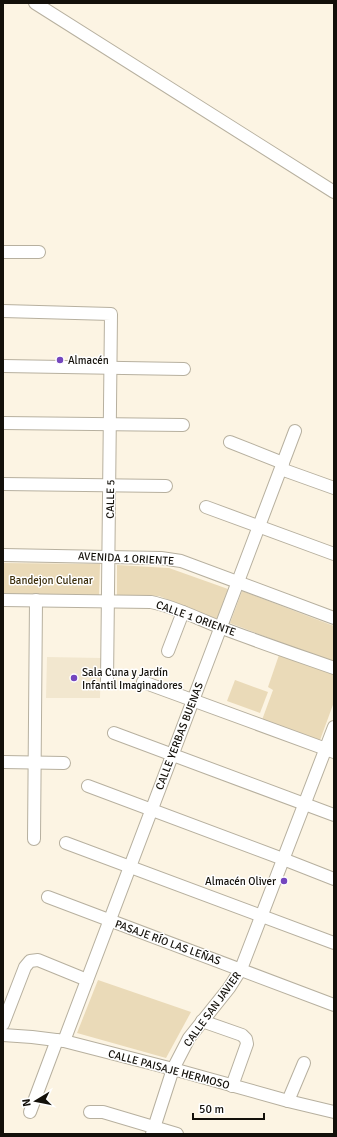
<svg xmlns="http://www.w3.org/2000/svg" width="337" height="1137" viewBox="0 0 337 1137" font-family="Signika,sans-serif">
<style>
.built{fill:#f2e7cf}
.green{fill:#eadab8}
.lines{fill:none;stroke-linecap:round;stroke-linejoin:round}
.minor-casing{stroke:#b7b09f;stroke-width:14}
.minor{stroke:#fff;stroke-width:12}
.poi-dot{fill:#7446be;stroke:#fff;stroke-width:1.5}
.labels{text-anchor:middle;stroke-width:3;stroke-linejoin:round;paint-order:stroke}
.poi-label{font-size:11px;fill:#13100a;stroke:#fff;text-anchor:start}
.street-label{font-size:11px;fill:#13100a;stroke:#fff}
.park-label{font-size:11px;fill:#3b2e0b;stroke:#fff}
</style>
<rect width="100%" height="100%" fill="#fcf4e3"/>
<path class="built" d="M47,657L101,658L100,698H46Z"/>
<g class="green">
<path d="M3,563L100,564L99,596L3,595Z"/>
<path d="M117,565L169,568L228,589L217,619L159,596L117,595Z"/>
<path d="M242,591L334,626V663L230,623Z"/>
<path d="M279,655L334,674V702L320,740L262,720L273,690L268,687Z"/>
<path d="M235,680L268,692L260,713L227,701Z"/>
<path d="M98,980L191,1012L166,1058L77,1033Z"/>
</g>
<g class="lines">
<g class="minor-casing">
<g id="minor">
<path d="M35,3L334,192"/>
<path d="M3,252H39"/>
<path d="M3,311L111,314L107,683"/>
<path d="M3,366L184,369"/>
<path d="M3,423L183,425"/>
<path d="M230,442L283,463"/>
<path d="M281,469L334,488"/>
<path d="M3,484L166,486"/>
<path d="M206,507L334,554"/>
<path d="M3,555L161,558L181,561L334,618"/>
<path d="M3,600L151,602C176,607 198,619 222,628C259,642 297,655 334,668"/>
<path d="M168,651L183,612"/>
<path d="M143,682L334,752"/>
<path d="M114,733L334,815"/>
<path d="M3,762L64,763"/>
<path d="M88,786L283,859L334,879"/>
<path d="M34,839L36,600"/>
<path d="M66,843L334,943"/>
<path d="M48,897L334,1005"/>
<path d="M202,1021L242,1035L246,1039L247,1044L232,1086"/>
<path d="M3,1024L25,967L30,961L38,960L87,980"/>
<path d="M3,1035L32,1037L64,1041L173,1069L288,1101L334,1112"/>
<path d="M64,1041L295,431"/>
<path d="M288,1101L304,1063"/>
<path d="M30,1112L57,1040"/>
<path d="M90,1112H103L177,1134"/>
<path d="M152,1134L173,1069L189,1038L229,988L241,969L334,727"/>
</g>
</g>
<use href="#minor" class="minor"/>
</g>
<g class="poi-dot">
<circle cx="60" cy="360" r="4"/>
<circle cx="74" cy="678" r="4"/>
<circle cx="284" cy="881" r="4"/>
</g>
<g class="labels">
<g class="poi-label">
<text x="68" y="364">Almacén</text>
<text x="82" y="676">Sala Cuna y Jardín<tspan x="82" dy="13">Infantil Imaginadores</tspan></text>
<text x="276" y="885" text-anchor="end">Almacén Oliver</text>
</g>
<g class="street-label">
<text transform="translate(110 499) rotate(-89)" y="4">CALLE 5</text>
<text transform="translate(126 558) rotate(3)" y="4">AVENIDA 1 ORIENTE</text>
<text transform="translate(196 618) rotate(20)" y="4">CALLE 1 ORIENTE</text>
<text transform="translate(179 736) rotate(-69)" y="4">CALLE YERBAS BUENAS</text>
<text transform="translate(168 942) rotate(20)" y="4">PASAJE RÍO LAS LEÑAS</text>
<text transform="translate(212 1009) rotate(-54)" y="4">CALLE SAN JAVIER</text>
<text transform="translate(169 1069) rotate(15)" y="4">CALLE PAISAJE HERMOSO</text>
</g>
<g class="park-label">
<text x="51" y="584">Bandejon Culenar</text>
</g>
</g>
<rect width="337" height="1137" fill="none" stroke="#13100a" stroke-width="8"/>
<g transform="translate(36 1101) rotate(260)" stroke="#ffffff" stroke-width="3" paint-order="stroke">
<path d="M0-3L7 15L0 10L-7 15Z" fill="#13100a"/>
<text y="-6" font-size="11" font-weight="bold" text-anchor="middle" fill="#13100a">N</text>
</g>
<path d="M193 1113v6h71v-6" fill="none" stroke="#13100a" stroke-width="2"/>
<text x="199" y="1113" font-size="12" fill="#13100a" stroke="#ffffff" stroke-width="3" paint-order="stroke">50 m</text>
</svg>
